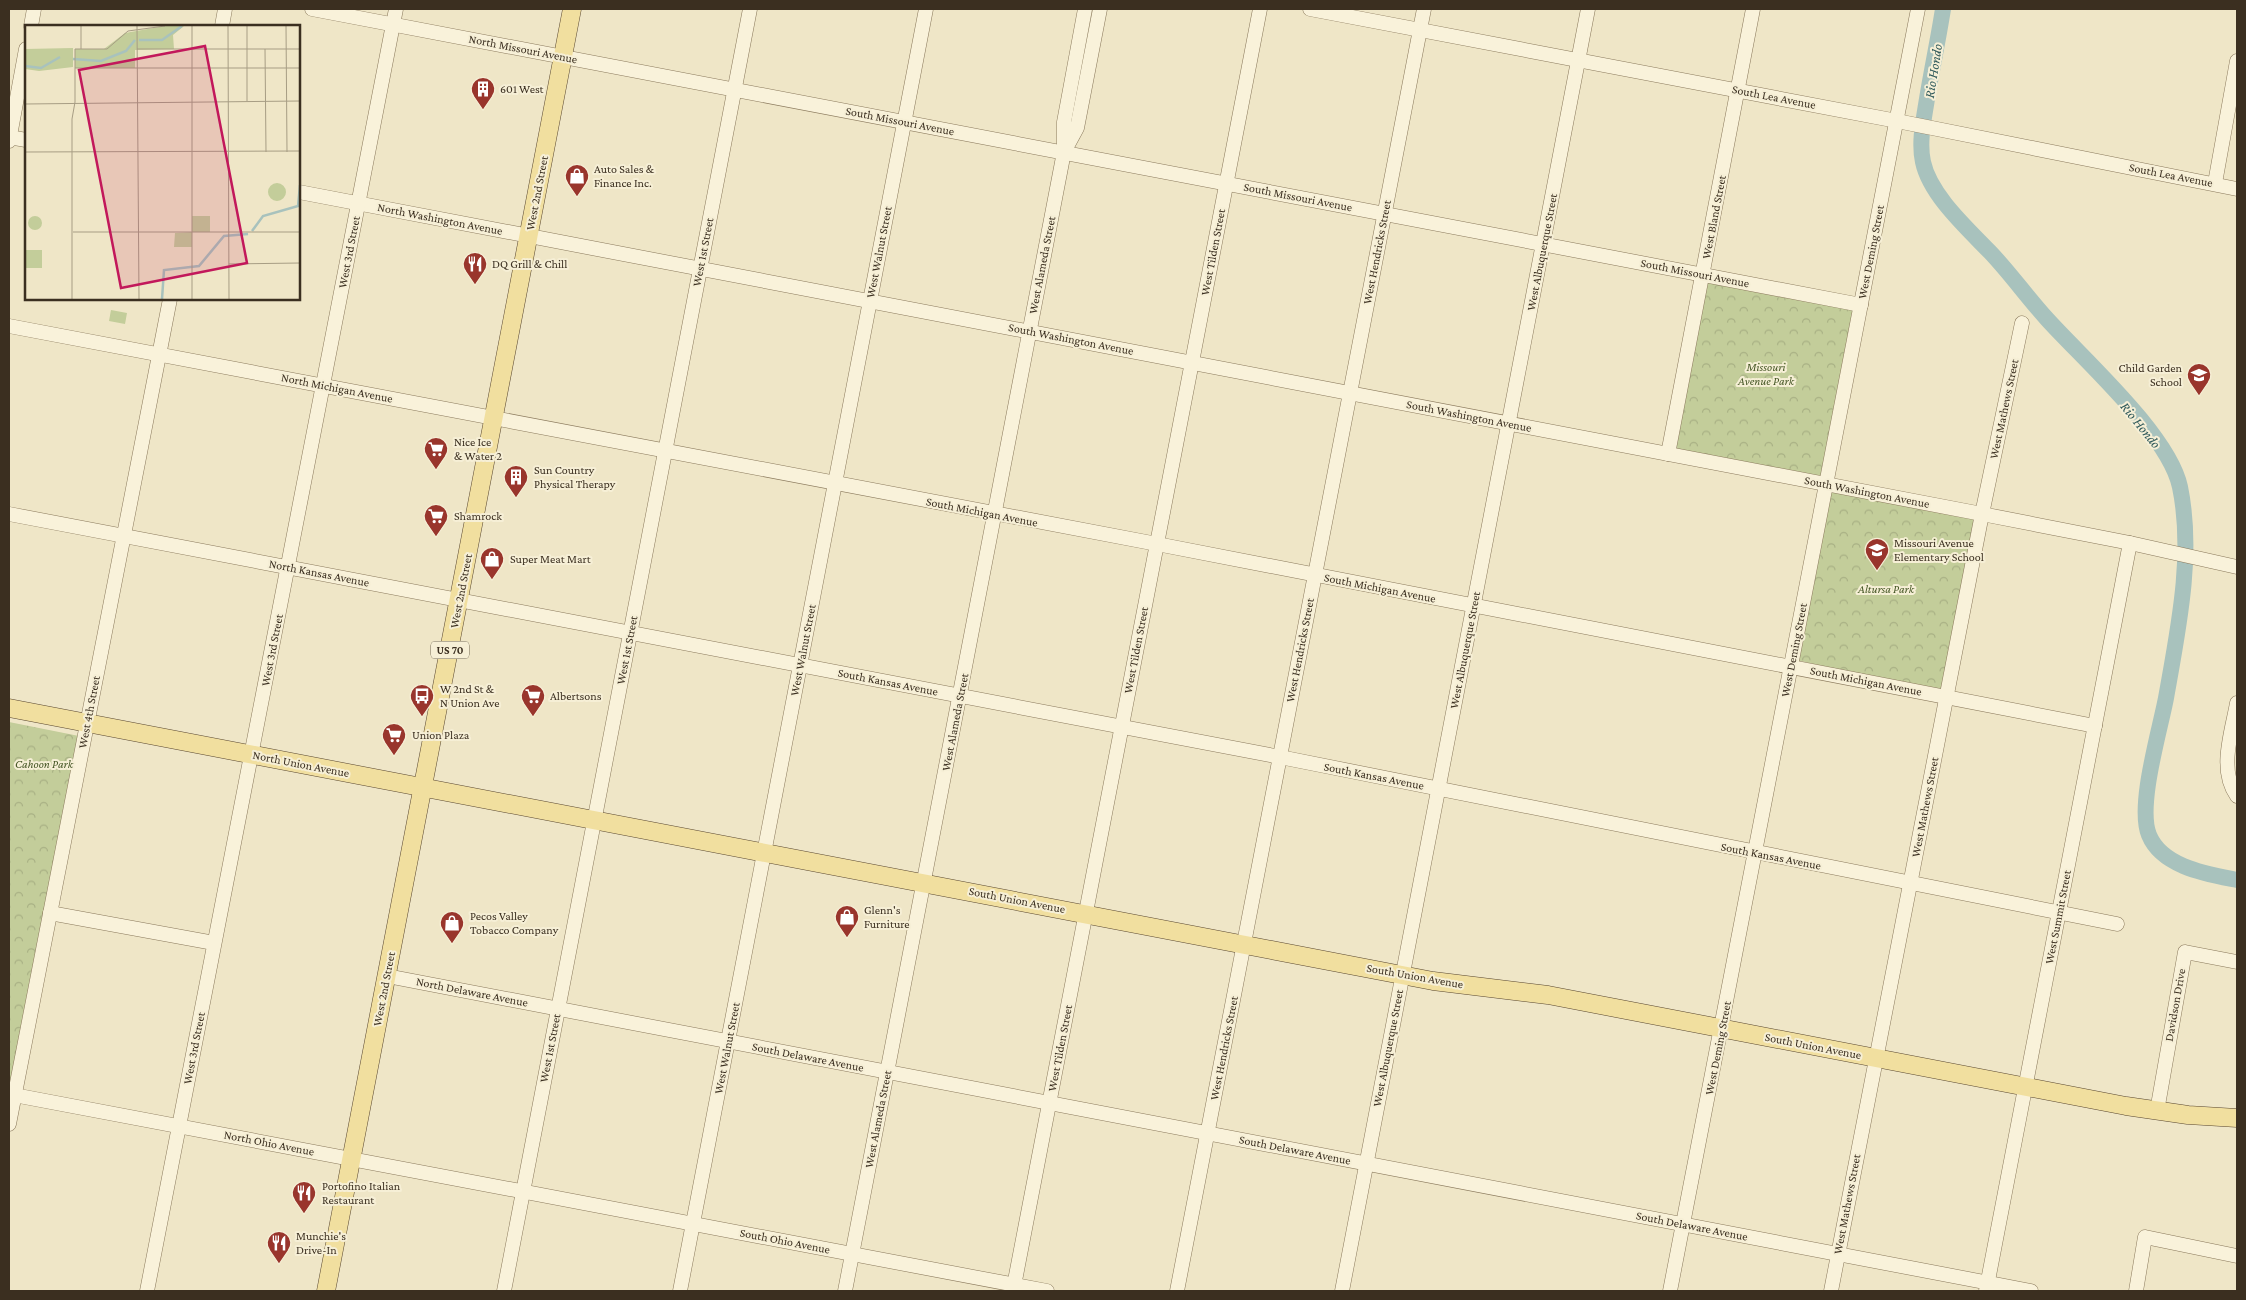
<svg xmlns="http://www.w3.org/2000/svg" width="2246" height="1300" viewBox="0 0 2246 1300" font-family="'Crimson Pro',serif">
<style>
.grass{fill:#c3cd9a}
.park{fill:url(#park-crowns)}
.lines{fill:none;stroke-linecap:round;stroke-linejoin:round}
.river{stroke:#a8c2bd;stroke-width:16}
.minor-casing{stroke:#8a795c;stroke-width:15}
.major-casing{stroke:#584630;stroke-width:19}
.minor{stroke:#f9f2da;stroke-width:14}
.major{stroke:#f1df9f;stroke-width:18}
.labels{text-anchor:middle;stroke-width:4;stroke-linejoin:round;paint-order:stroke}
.shield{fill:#f6efd6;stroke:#736957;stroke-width:1}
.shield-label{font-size:11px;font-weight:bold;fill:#3b2f20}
.street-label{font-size:12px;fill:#3b2f20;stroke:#f6efd6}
.poi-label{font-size:12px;fill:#3b2f20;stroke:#f6efd6;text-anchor:start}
.park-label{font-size:12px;font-style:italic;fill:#465726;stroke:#f6efd6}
.water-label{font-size:14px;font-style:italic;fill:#2f595a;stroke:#f6efd6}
.inset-river{fill:none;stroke:#a8c2bd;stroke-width:2.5}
.inset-road{fill:none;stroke:#a79d84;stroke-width:1}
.view{fill:#c2185b;fill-opacity:0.15;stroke:#c2185b;stroke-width:2.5}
.inset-edge{fill:none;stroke:#3b2f20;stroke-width:2.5}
</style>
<defs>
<pattern id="park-crowns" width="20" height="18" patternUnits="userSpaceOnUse" patternTransform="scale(1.25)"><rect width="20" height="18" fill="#c3cd9a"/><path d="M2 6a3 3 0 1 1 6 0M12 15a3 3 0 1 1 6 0" fill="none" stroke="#a8b084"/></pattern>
</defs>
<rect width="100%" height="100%" fill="#efe6c7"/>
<path class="grass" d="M111,310L127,313L125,324L109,321Z"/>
<g class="park">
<path d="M1703,274L1861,305L1826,484L1668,454Z"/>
<path d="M1829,489L1976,517L1942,695L1801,661L1795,667Z"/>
<path d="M9,722L84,737L9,1124Z"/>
</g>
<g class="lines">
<path class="river" d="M1943,9C1938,41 1931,73 1926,105C1923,123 1919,144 1923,162C1930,195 1967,228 1990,252C2010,273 2027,297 2047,319C2084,360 2169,435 2180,487C2194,555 2178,630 2166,698C2160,730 2137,806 2149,835C2162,867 2207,874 2237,880"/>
<g class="minor-casing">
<g id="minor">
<path d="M312,9L1861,305"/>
<path d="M1310,9L1897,121L2237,189"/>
<path d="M31,26L34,9"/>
<path d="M222,26L225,9"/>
<path d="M9,137L26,140"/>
<path d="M9,141L26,49"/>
<path d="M1064,152L1077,128L1100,9"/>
<path d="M2215,183L2237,61"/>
<path d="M299,192L1982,514L2130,543L2237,567"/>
<path d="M9,326L1157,544L2095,726"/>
<path d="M1668,454L1753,9"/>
<path d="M9,514L1280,757L2117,924"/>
<path d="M2237,703C2232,732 2218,770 2237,796"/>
<path d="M50,913L214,943"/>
<path d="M387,976L2031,1291"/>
<path d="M14,1095L1047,1291"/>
<path d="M2157,1111L2185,952L2237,962"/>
<path d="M9,1124L170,299"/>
<path d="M147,1291L396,9"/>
<path d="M504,1291L750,9"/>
<path d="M680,1291L926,9"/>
<path d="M845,1291L1064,152V122L1085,9"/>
<path d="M1013,1291L1260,9"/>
<path d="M1177,1291L1424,9"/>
<path d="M1342,1291L1588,9"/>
<path d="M1670,1291L1918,9"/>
<path d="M1831,1291L1982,514L2022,323"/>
<path d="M1986,1291L2130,543"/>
<path d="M2136,1291L2145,1237L2237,1256"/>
</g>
</g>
<g class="major-casing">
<g id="major">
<path d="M9,708L1433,981L1548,995L2126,1106L2188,1115L2237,1118"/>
<path d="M326,1291L572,9"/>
</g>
</g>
<use href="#minor" class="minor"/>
<use href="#major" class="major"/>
</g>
<defs>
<g id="building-pin" transform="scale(1.25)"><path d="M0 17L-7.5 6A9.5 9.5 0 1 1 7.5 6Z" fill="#99352c" stroke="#f6efd6"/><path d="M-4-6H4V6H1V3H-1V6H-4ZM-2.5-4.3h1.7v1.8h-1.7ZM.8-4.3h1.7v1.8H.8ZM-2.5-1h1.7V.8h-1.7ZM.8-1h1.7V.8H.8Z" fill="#fff"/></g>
<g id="shop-pin" transform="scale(1.25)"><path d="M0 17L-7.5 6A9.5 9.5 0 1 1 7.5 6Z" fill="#99352c" stroke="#f6efd6"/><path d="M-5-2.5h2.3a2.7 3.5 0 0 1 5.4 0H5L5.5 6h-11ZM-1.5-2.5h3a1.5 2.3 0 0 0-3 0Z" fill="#fff"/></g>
<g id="restaurant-pin" transform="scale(1.25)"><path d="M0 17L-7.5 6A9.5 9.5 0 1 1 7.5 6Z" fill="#99352c" stroke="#f6efd6"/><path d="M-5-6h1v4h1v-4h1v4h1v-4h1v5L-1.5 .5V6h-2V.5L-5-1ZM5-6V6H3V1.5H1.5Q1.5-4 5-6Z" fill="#fff"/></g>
<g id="school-pin" transform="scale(1.25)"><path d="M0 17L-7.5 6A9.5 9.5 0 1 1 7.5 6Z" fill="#99352c" stroke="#f6efd6"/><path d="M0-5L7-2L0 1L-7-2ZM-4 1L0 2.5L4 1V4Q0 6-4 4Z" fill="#fff"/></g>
<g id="supermarket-pin" transform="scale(1.25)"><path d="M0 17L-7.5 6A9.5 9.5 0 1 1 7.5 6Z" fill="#99352c" stroke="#f6efd6"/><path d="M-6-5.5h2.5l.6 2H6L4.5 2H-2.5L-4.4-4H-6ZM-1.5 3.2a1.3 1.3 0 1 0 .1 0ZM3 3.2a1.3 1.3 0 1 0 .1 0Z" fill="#fff"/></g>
<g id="bus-pin" transform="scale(1.25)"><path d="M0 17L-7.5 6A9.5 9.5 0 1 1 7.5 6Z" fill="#99352c" stroke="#f6efd6"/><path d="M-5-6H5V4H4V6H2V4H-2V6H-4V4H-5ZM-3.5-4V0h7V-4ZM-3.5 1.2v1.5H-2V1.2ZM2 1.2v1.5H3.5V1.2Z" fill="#fff"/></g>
</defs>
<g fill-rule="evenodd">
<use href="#building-pin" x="483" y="89"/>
<use href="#shop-pin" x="577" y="176"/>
<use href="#restaurant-pin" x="475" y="264"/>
<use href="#school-pin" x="2199" y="375"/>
<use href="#supermarket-pin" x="436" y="449"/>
<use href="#building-pin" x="516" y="477"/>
<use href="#supermarket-pin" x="436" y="516"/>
<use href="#school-pin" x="1877" y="550"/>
<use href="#shop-pin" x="492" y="559"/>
<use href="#bus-pin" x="422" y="696"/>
<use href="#supermarket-pin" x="533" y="696"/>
<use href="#supermarket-pin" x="394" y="735"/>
<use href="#shop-pin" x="847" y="917"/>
<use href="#shop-pin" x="452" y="923"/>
<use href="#restaurant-pin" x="304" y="1193"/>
<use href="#restaurant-pin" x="279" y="1243"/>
</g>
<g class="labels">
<rect class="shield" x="431" y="641.5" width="38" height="17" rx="4"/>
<g class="shield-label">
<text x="450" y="654">US 70</text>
</g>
<g class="street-label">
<text transform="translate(523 49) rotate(11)" y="4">North Missouri Avenue</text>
<text transform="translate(1774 97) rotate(11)" y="4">South Lea Avenue</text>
<text transform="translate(900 121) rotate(11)" y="4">South Missouri Avenue</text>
<text transform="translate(2171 175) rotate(11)" y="4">South Lea Avenue</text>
<text transform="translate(537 193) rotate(-79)" y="4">West 2nd Street</text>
<text transform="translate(1298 197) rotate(11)" y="4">South Missouri Avenue</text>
<text transform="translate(1714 217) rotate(-79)" y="4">West Bland Street</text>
<text transform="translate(440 219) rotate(11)" y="4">North Washington Avenue</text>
<text transform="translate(349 252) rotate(-79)" y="4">West 3rd Street</text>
<text transform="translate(703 252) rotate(-79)" y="4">West 1st Street</text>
<text transform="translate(879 252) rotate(-79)" y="4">West Walnut Street</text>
<text transform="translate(1213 252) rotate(-79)" y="4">West Tilden Street</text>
<text transform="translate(1377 252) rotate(-79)" y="4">West Hendricks Street</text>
<text transform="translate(1542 252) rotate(-79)" y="4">West Albuquerque Street</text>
<text transform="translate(1871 252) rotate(-79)" y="4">West Deming Street</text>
<text transform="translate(1042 265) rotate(-79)" y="4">West Alameda Street</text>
<text transform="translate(1695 273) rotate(11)" y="4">South Missouri Avenue</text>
<text transform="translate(1071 339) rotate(11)" y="4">South Washington Avenue</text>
<text transform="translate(337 388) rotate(11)" y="4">North Michigan Avenue</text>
<text transform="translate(2004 409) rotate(-78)" y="4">West Mathews Street</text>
<text transform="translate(1469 416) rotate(11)" y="4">South Washington Avenue</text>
<text transform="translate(1867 492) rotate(11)" y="4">South Washington Avenue</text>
<text transform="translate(982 512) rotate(11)" y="4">South Michigan Avenue</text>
<text transform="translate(319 573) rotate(11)" y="4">North Kansas Avenue</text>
<text transform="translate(1380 588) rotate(11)" y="4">South Michigan Avenue</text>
<text transform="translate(461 591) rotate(-79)" y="4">West 2nd Street</text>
<text transform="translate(272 650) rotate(-79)" y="4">West 3rd Street</text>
<text transform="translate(627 650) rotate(-79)" y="4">West 1st Street</text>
<text transform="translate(803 650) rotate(-79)" y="4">West Walnut Street</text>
<text transform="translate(1136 650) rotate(-79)" y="4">West Tilden Street</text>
<text transform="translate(1300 650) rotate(-79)" y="4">West Hendricks Street</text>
<text transform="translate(1465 650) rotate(-79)" y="4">West Albuquerque Street</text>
<text transform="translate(1794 650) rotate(-79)" y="4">West Deming Street</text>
<text transform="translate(1866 681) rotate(11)" y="4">South Michigan Avenue</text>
<text transform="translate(888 682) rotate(11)" y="4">South Kansas Avenue</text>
<text transform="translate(89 712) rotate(-79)" y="4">West 4th Street</text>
<text transform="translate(955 722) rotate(-79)" y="4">West Alameda Street</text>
<text transform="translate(301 764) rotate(11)" y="4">North Union Avenue</text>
<text transform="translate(1374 776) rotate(11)" y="4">South Kansas Avenue</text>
<text transform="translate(1925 807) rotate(-79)" y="4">West Mathews Street</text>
<text transform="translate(1771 856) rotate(11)" y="4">South Kansas Avenue</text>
<text transform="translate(1017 900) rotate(11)" y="4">South Union Avenue</text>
<text transform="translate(2058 917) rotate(-79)" y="4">West Summit Street</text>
<text transform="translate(1415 976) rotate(10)" y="4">South Union Avenue</text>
<text transform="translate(384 989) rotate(-79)" y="4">West 2nd Street</text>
<text transform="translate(472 992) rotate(11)" y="4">North Delaware Avenue</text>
<text transform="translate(2175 1005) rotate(-80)" y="4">Davidson Drive</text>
<text transform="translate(1813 1046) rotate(11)" y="4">South Union Avenue</text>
<text transform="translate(194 1048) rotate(-79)" y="4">West 3rd Street</text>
<text transform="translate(550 1048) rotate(-79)" y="4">West 1st Street</text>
<text transform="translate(727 1048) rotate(-79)" y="4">West Walnut Street</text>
<text transform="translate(1060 1048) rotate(-79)" y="4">West Tilden Street</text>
<text transform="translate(1224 1048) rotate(-79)" y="4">West Hendricks Street</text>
<text transform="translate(1388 1048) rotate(-79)" y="4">West Albuquerque Street</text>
<text transform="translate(1718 1048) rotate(-79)" y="4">West Deming Street</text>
<text transform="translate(808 1057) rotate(11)" y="4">South Delaware Avenue</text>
<text transform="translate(878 1119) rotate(-79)" y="4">West Alameda Street</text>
<text transform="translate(269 1143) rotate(11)" y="4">North Ohio Avenue</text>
<text transform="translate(1295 1150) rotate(11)" y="4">South Delaware Avenue</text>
<text transform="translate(1847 1204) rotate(-79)" y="4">West Mathews Street</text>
<text transform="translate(1692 1226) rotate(11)" y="4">South Delaware Avenue</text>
<text transform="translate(785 1241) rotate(11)" y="4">South Ohio Avenue</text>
</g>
<g class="poi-label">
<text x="500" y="93">601 West</text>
<text x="594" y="173">Auto Sales &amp;<tspan x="594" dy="14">Finance Inc.</tspan></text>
<text x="492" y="268">DQ Grill &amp; Chill</text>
<text x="2182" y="372" text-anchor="end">Child Garden<tspan x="2182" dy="14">School</tspan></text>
<text x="454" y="446">Nice Ice<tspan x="454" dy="14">&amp; Water 2</tspan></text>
<text x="534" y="474">Sun Country<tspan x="534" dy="14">Physical Therapy</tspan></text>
<text x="454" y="520">Shamrock</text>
<text x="1894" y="547">Missouri Avenue<tspan x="1894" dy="14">Elementary School</tspan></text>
<text x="510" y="563">Super Meat Mart</text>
<text x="440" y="693">W 2nd St &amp;<tspan x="440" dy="14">N Union Ave</tspan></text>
<text x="550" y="700">Albertsons</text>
<text x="412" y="739">Union Plaza</text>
<text x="864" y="914">Glenn's<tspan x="864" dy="14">Furniture</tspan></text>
<text x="470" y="920">Pecos Valley<tspan x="470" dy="14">Tobacco Company</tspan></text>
<text x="322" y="1190">Portofino Italian<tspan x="322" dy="14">Restaurant</tspan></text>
<text x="296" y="1240">Munchie's<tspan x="296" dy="14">Drive-In</tspan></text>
</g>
<g class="park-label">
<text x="1766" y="371">Missouri<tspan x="1766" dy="14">Avenue Park</tspan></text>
<text x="1886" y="593">Altursa Park</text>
<text x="44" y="768">Cahoon Park</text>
</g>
<g class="water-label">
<text transform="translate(1933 71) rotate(-81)" y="5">Rio Hondo</text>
<text transform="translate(2141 425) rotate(51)" y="5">Rio Hondo</text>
</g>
</g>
<g transform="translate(25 25)">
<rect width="275" height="275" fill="#efe6c7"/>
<path d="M0,24L48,23V42L14,46L0,44ZM3 198a7 7 0 1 1 14 0a7 7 0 1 1-14 0Z" fill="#c3cd9a"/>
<path d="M140,1H159L148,10L149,24L110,25V43H50V24H79L100,8ZM243 167a9 9 0 1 1 18 0a9 9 0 1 1-18 0ZM167,191H185V207H167ZM167,207V222H149L150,208ZM0,225H17V243H0Z" fill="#c3cd9a"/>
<path class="inset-river" d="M114,15H137L157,1M48,34L76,36L101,26L110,15M0,41L16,43L35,32M227,206L238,191L273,181L275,160M137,274L139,245L174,241L199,211L223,209"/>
<path class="inset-road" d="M56,1V24M112,1L114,274M167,1V274M203,1L204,274M222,1V76M261,1L262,127M112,24H275M240,24L241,127M50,43H275M50,77V24H82L103,6L140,1M0,79L275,76M0,127L275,126M48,207H275M204,239L275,238M47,274V94L50,77"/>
<path class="view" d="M180,21L222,238L96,263L54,45Z"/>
<rect width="275" height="275" class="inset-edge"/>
</g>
<rect width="2246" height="1300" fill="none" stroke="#3b2f20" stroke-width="20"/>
</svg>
